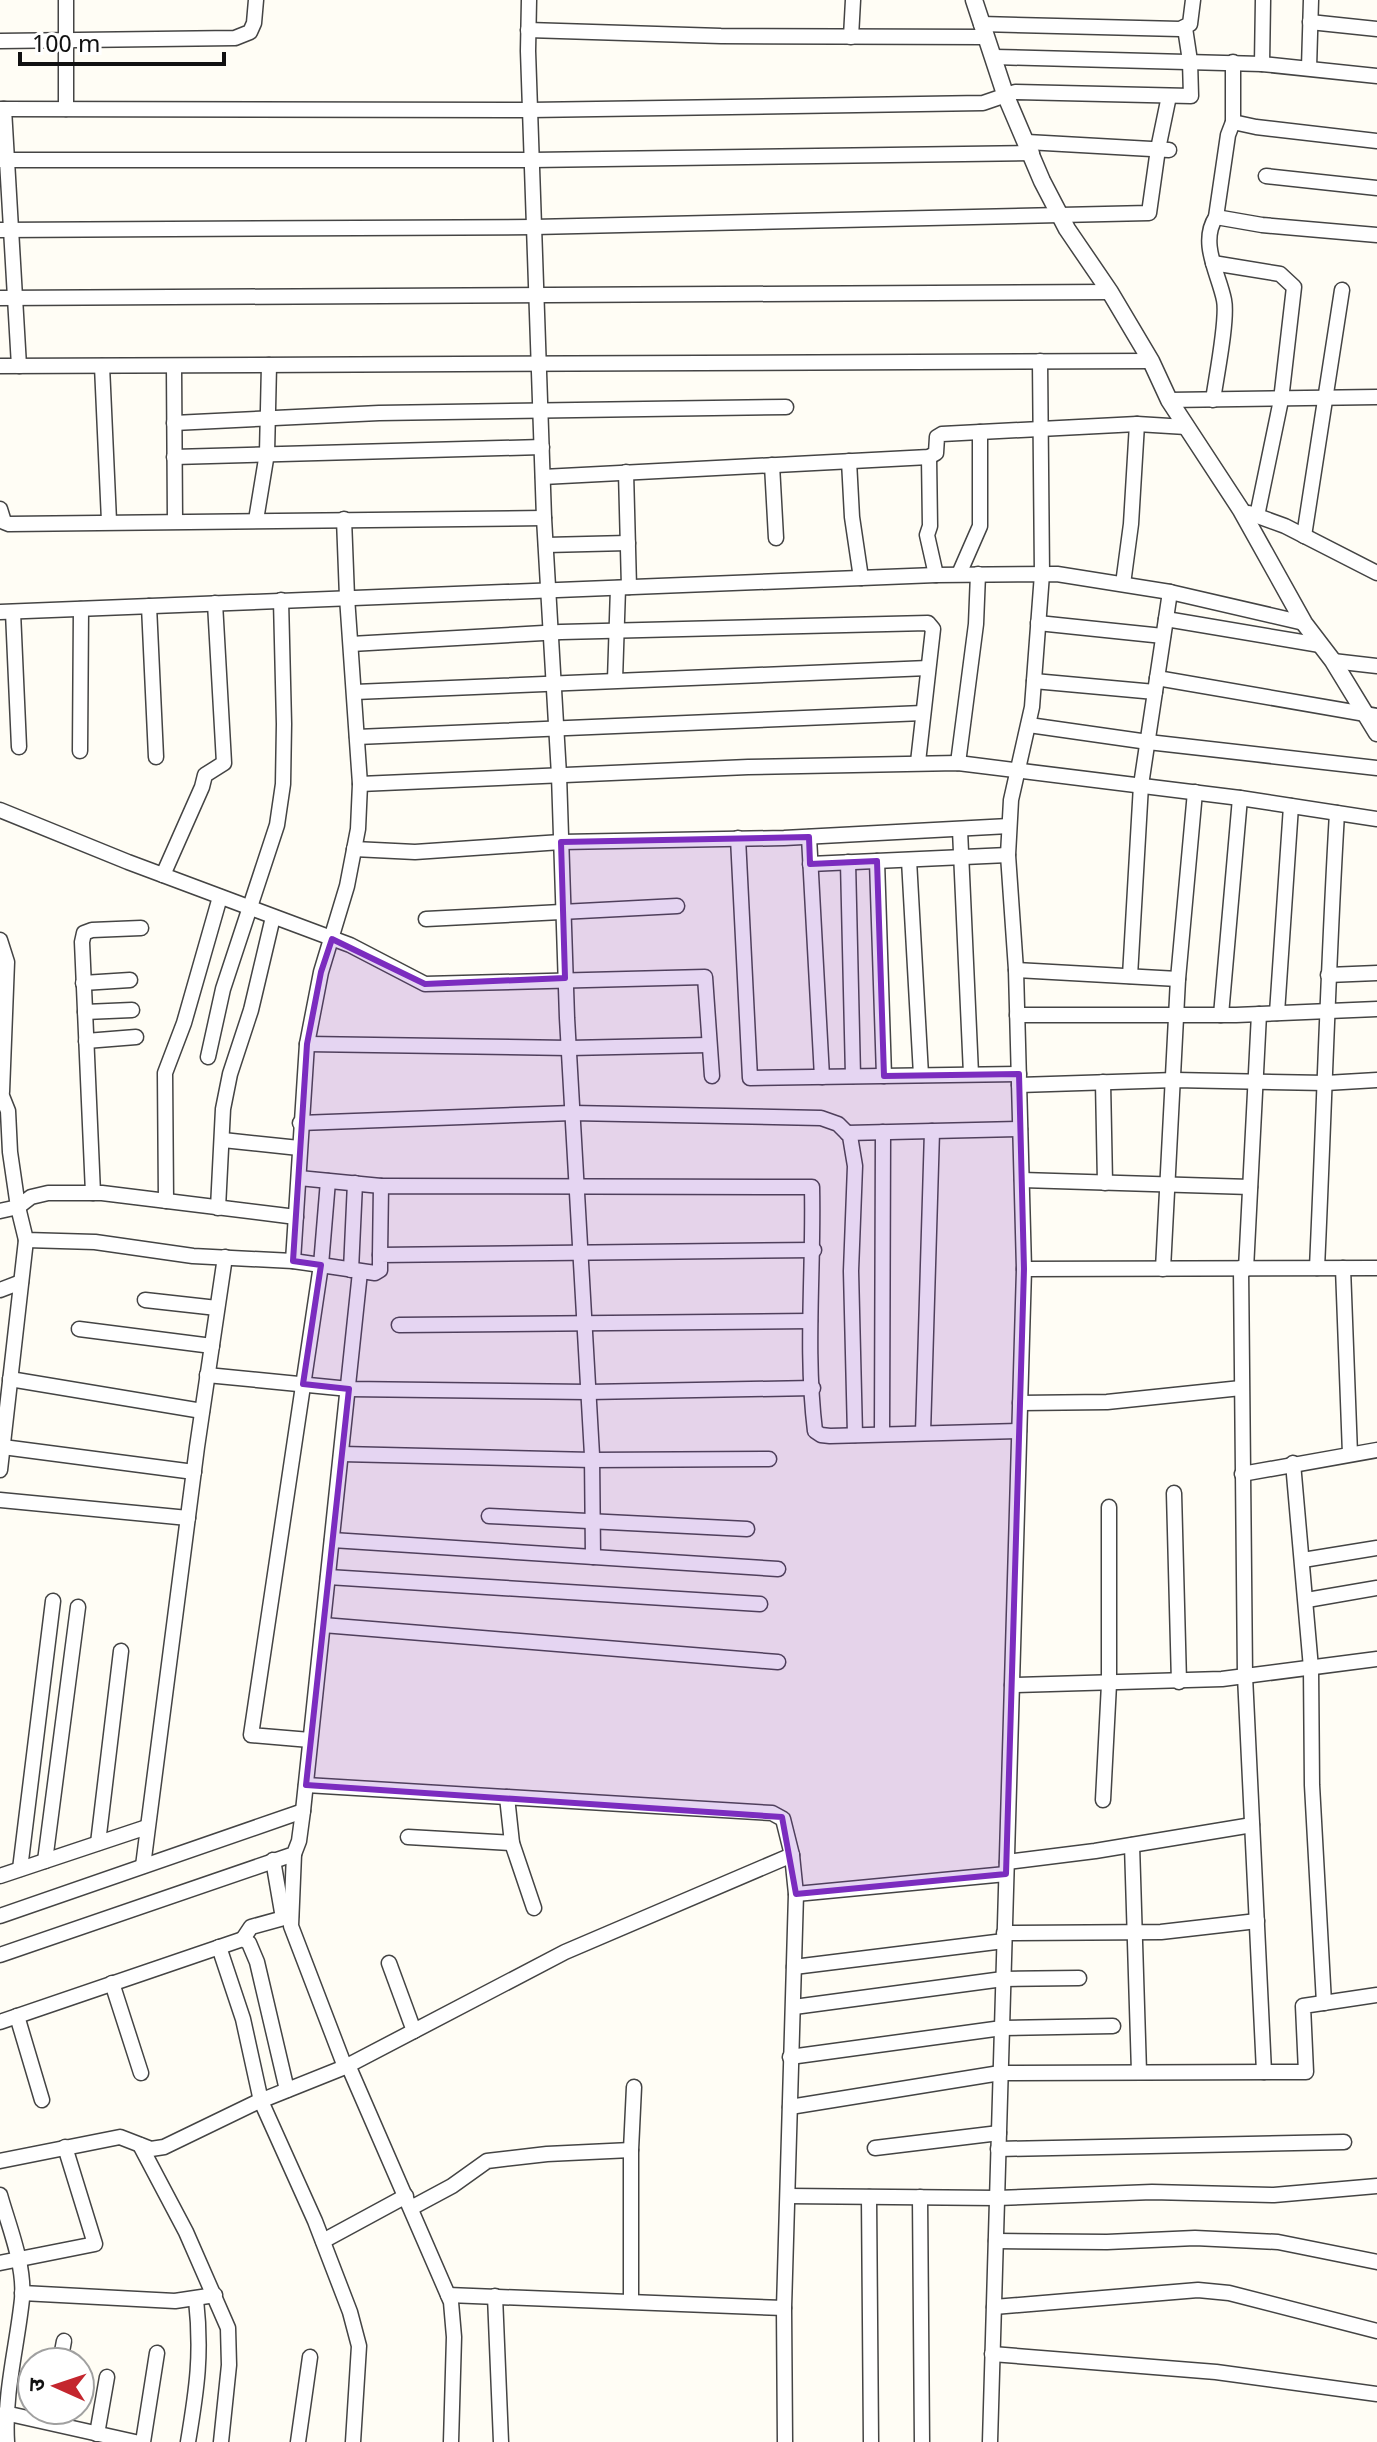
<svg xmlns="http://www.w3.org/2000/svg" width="1377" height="2442" viewBox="0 0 1377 2442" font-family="Georgia,'Noto Sans Devanagari',serif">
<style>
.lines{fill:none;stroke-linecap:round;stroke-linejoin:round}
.minor-casing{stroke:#444;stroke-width:17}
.tertiary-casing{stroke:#444;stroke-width:19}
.minor{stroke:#fff;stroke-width:14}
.tertiary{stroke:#fff;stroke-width:16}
.marked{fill:#7b2cbf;fill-opacity:0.2;stroke:#7b2cbf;stroke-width:6;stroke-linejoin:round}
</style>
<rect width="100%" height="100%" fill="#fffdf5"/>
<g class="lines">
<g class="minor-casing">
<g id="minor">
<path d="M66,0V109"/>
<path d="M529,0L528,51L544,518L559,775L567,1018L592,1455L593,1557"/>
<path d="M1310,22L1377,29"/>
<path d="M981,24L1180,29L1190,24L1193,0"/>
<path d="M528,30L721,36L985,37"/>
<path d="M851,37L853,0"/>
<path d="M0,41L235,38L250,32L254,23L256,0"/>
<path d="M994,57L1262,64L1377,76"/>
<path d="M1262,64L1263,0"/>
<path d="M1309,68L1311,0"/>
<path d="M0,109L530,110L983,103L1015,92L1191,96L1190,61L1185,28"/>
<path d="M4,109L19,366"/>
<path d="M1233,122L1256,127L1377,141"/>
<path d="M1027,142L1169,150"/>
<path d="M0,160H532L1032,153"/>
<path d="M1266,176L1377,188"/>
<path d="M1216,217L1262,225L1377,235"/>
<path d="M0,230L534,227L1149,213L1158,149L1169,96"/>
<path d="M1213,263L1280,274L1294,287L1281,400L1257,516"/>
<path d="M0,298L1110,292"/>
<path d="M0,366L1151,361"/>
<path d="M102,366L109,521"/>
<path d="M174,367L175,521"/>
<path d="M1169,400L1377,397"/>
<path d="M1213,400C1216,378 1228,319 1224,300C1219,274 1199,243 1216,217L1228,135L1233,122V62"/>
<path d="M174,423L379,413L786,407"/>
<path d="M174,457L542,447"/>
<path d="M929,457L930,526L927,535L936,575"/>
<path d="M849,461L852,517L861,578"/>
<path d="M772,465L776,538"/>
<path d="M626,472L629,587"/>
<path d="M543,477L929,457L936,453L937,437L942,434L1137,424L1186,427"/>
<path d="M0,509L4,522L9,524L544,518"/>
<path d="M1249,513L1285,526L1377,573"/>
<path d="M256,520L267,453L269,365"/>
<path d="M1304,536L1342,290"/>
<path d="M546,545L628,543"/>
<path d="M959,574L980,526V432"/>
<path d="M1123,584L1131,524L1137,424"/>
<path d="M149,606L156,757"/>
<path d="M0,612L936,575L1057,574L1170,592L1304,623"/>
<path d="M13,612L19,747"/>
<path d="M1166,619L1320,645"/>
<path d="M1038,623L1163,636"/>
<path d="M351,644L561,632L928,623L933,629L918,762"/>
<path d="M1333,661L1377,666"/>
<path d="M1157,678L1377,716"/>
<path d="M615,680L618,588"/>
<path d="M1034,681L1155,692"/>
<path d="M355,692L928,668"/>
<path d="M1029,725L1148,742L1377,768"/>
<path d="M357,737L923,713"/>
<path d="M80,751L81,609"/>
<path d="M958,763L976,624L978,574"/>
<path d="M360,784L748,767L958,763L1240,798L1377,819"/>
<path d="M0,810L128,862L350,945L425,984L705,977L712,1076"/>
<path d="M960,830L971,1074"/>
<path d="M809,837L822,1077"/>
<path d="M738,838L750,1078L1019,1074"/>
<path d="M354,849L415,852L561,842L784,838L1009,826"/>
<path d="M909,860L921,1075"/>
<path d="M877,861L884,1076"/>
<path d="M848,862L853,1076"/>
<path d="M810,864L1008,855"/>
<path d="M163,875L202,787L205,775L224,763L215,603"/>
<path d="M426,919L677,906"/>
<path d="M0,940L7,962L2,1092"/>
<path d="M1016,970L1178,979"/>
<path d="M1328,975L1377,973"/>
<path d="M1130,976L1141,785L1170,592"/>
<path d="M83,983L130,980"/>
<path d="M85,1012L132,1010"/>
<path d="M1277,1013L1291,806"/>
<path d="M1017,1015H1236L1377,1009"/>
<path d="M1221,1015L1240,798"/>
<path d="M86,1041L136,1037"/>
<path d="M307,1044L569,1048L708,1045"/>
<path d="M208,1057L223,989L277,825L283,784L284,724L281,600"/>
<path d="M1103,1082L1105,1183"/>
<path d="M1019,1085L1175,1080L1326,1083L1377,1080"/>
<path d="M0,1091L8,1111L10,1152L18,1207L31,1197L48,1193H102L296,1217"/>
<path d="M300,1123L572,1113L821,1118L838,1124L850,1136L855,1166L851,1271L855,1435"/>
<path d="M847,1133L1020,1129"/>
<path d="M223,1140L299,1148"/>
<path d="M299,1178L381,1186"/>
<path d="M1022,1180L1250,1187"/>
<path d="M93,1193L82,942L84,933L92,930L141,928"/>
<path d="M166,1201L165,1073L184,1023L220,897"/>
<path d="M218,1208L223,1109L230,1074L251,1010L273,917"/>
<path d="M0,1211L18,1207L26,1240L95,1242L193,1256L293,1261L375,1273L380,1270V1255L814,1250"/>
<path d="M380,1255L381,1186L812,1187C814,1268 805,1350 815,1431L821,1435L830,1436L1019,1431"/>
<path d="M293,1261L307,1044L321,972L347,886L358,829L360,784L347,597L344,519"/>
<path d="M1241,1268L1245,1676L1264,2072"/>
<path d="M1317,1268C1324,1116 1328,965 1337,813"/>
<path d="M1343,1268L1350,1454"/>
<path d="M1024,1269L1016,970L1008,855L1011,800L1032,707L1042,574L1040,361"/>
<path d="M1163,1269L1178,979L1195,792"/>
<path d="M1246,1269L1259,1014"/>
<path d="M351,1270L355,1183"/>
<path d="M0,1290L21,1282"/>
<path d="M145,1300L217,1308"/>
<path d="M399,1325L810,1321"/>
<path d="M79,1329L212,1346"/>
<path d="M207,1375L349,1389L588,1392L813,1388"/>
<path d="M10,1379L202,1411"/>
<path d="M1020,1403L1107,1402L1241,1388"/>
<path d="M923,1433L932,1131"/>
<path d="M882,1434L883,1132"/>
<path d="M3,1447L194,1472"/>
<path d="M342,1454L592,1460L769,1459"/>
<path d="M1293,1463L1311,1668L1312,1785L1324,2003"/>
<path d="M0,1470L26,1240"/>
<path d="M1242,1474L1377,1450"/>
<path d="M1174,1493L1179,1682"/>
<path d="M0,1500L188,1518"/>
<path d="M489,1516L747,1529"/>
<path d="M332,1540L778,1569"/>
<path d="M1303,1560L1377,1548"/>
<path d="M328,1577L760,1604"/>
<path d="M1307,1600L1377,1588"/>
<path d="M323,1625L778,1662"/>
<path d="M1012,1685L1222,1679L1377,1659"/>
<path d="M310,1740L251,1735L321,1265L328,1181"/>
<path d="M306,1785L772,1813L783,1819L792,1855L796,1894L784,2308L785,2442"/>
<path d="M507,1797L512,1843L534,1908"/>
<path d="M1103,1800L1109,1684V1507"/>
<path d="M408,1837L512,1843"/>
<path d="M98,1843L121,1651"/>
<path d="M1132,1845L1139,2072"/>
<path d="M294,1854L291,1926L345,2067"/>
<path d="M273,1860L283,1918"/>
<path d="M45,1861L78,1607"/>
<path d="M1007,1862L1095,1851L1252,1825"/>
<path d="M143,1866L197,1447L225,1257"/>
<path d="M20,1869L53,1601"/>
<path d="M0,1876L147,1827"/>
<path d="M796,1894L1006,1874"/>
<path d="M0,1916L303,1811"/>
<path d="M1004,1933L1161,1932L1257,1921"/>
<path d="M243,1939L251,1927L291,1916"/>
<path d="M219,1947L243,2019L261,2101L315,2221L350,2312L359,2346L353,2442"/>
<path d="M0,1955L294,1854L299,1841L303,1811L360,1272"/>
<path d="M389,1963L414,2031"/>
<path d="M794,1967L1004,1941"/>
<path d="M112,1983L141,2073"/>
<path d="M794,2007L1003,1979L1079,1978"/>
<path d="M17,2016L42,2100"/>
<path d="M0,2022L243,1939L249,1943L257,1962L287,2090"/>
<path d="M790,2057L1002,2028L1113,2026"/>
<path d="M348,2065L451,2302L454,2337L451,2442"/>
<path d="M790,2107L1000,2073L1306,2072L1303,2006L1377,1995"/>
<path d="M140,2145L186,2232L228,2328L229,2365L221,2442"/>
<path d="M875,2148L999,2133"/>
<path d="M998,2149L1344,2142"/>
<path d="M0,2161L120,2137L151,2149L164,2147L255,2103L345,2067L565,1952L792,1855"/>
<path d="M0,2195C9,2227 25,2265 22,2299C17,2347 4,2393 7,2442"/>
<path d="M788,2196L997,2198L1152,2192L1274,2195L1377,2186"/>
<path d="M869,2197L871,2442"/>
<path d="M920,2197L922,2442"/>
<path d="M411,2208L452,2186L487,2161L547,2154L631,2150"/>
<path d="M323,2241L406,2196"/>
<path d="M996,2241L1107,2242L1195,2238L1278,2242L1377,2262"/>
<path d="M0,2263L95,2244L65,2147"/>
<path d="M22,2293L175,2301L215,2295"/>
<path d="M448,2295L784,2308"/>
<path d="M495,2296L501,2442"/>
<path d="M631,2301V2150L634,2087"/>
<path d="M994,2307L1198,2290L1229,2293L1377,2331"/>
<path d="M992,2354L1216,2372L1377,2394"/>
<path d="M60,2362L64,2341"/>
<path d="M5,2413L135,2442"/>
<path d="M97,2434L107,2377"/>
<path d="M143,2442L157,2353"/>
<path d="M188,2442C197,2388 202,2354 196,2299"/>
<path d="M298,2442L310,2357"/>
<path d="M990,2442L1024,1269L1377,1268"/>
</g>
</g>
<g class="tertiary-casing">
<path id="tertiary" d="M974,0L1005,94L1042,181L1067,229L1110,292L1151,361L1169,400L1241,510L1304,623L1333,661L1377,733"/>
</g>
<use href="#minor" class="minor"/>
<use href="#tertiary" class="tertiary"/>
</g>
<path class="marked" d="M809,837L810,864L877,861L884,1076L1019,1074L1024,1269L1006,1874L796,1894L782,1817L306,1785L349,1389L303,1384L321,1265L293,1261L307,1044L321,972L332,939L425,984L565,978L561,842Z"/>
<g transform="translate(56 2386) rotate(273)"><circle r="38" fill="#ffffff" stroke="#a0a0a0" stroke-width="2"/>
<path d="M0-6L14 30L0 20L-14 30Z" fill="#c4262e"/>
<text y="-12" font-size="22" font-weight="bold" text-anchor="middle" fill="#111111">उ</text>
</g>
<path d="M20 52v12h204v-12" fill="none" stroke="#111111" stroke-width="4"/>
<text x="32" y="52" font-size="24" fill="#111111" stroke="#ffffff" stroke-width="6" paint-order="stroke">100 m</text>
</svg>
